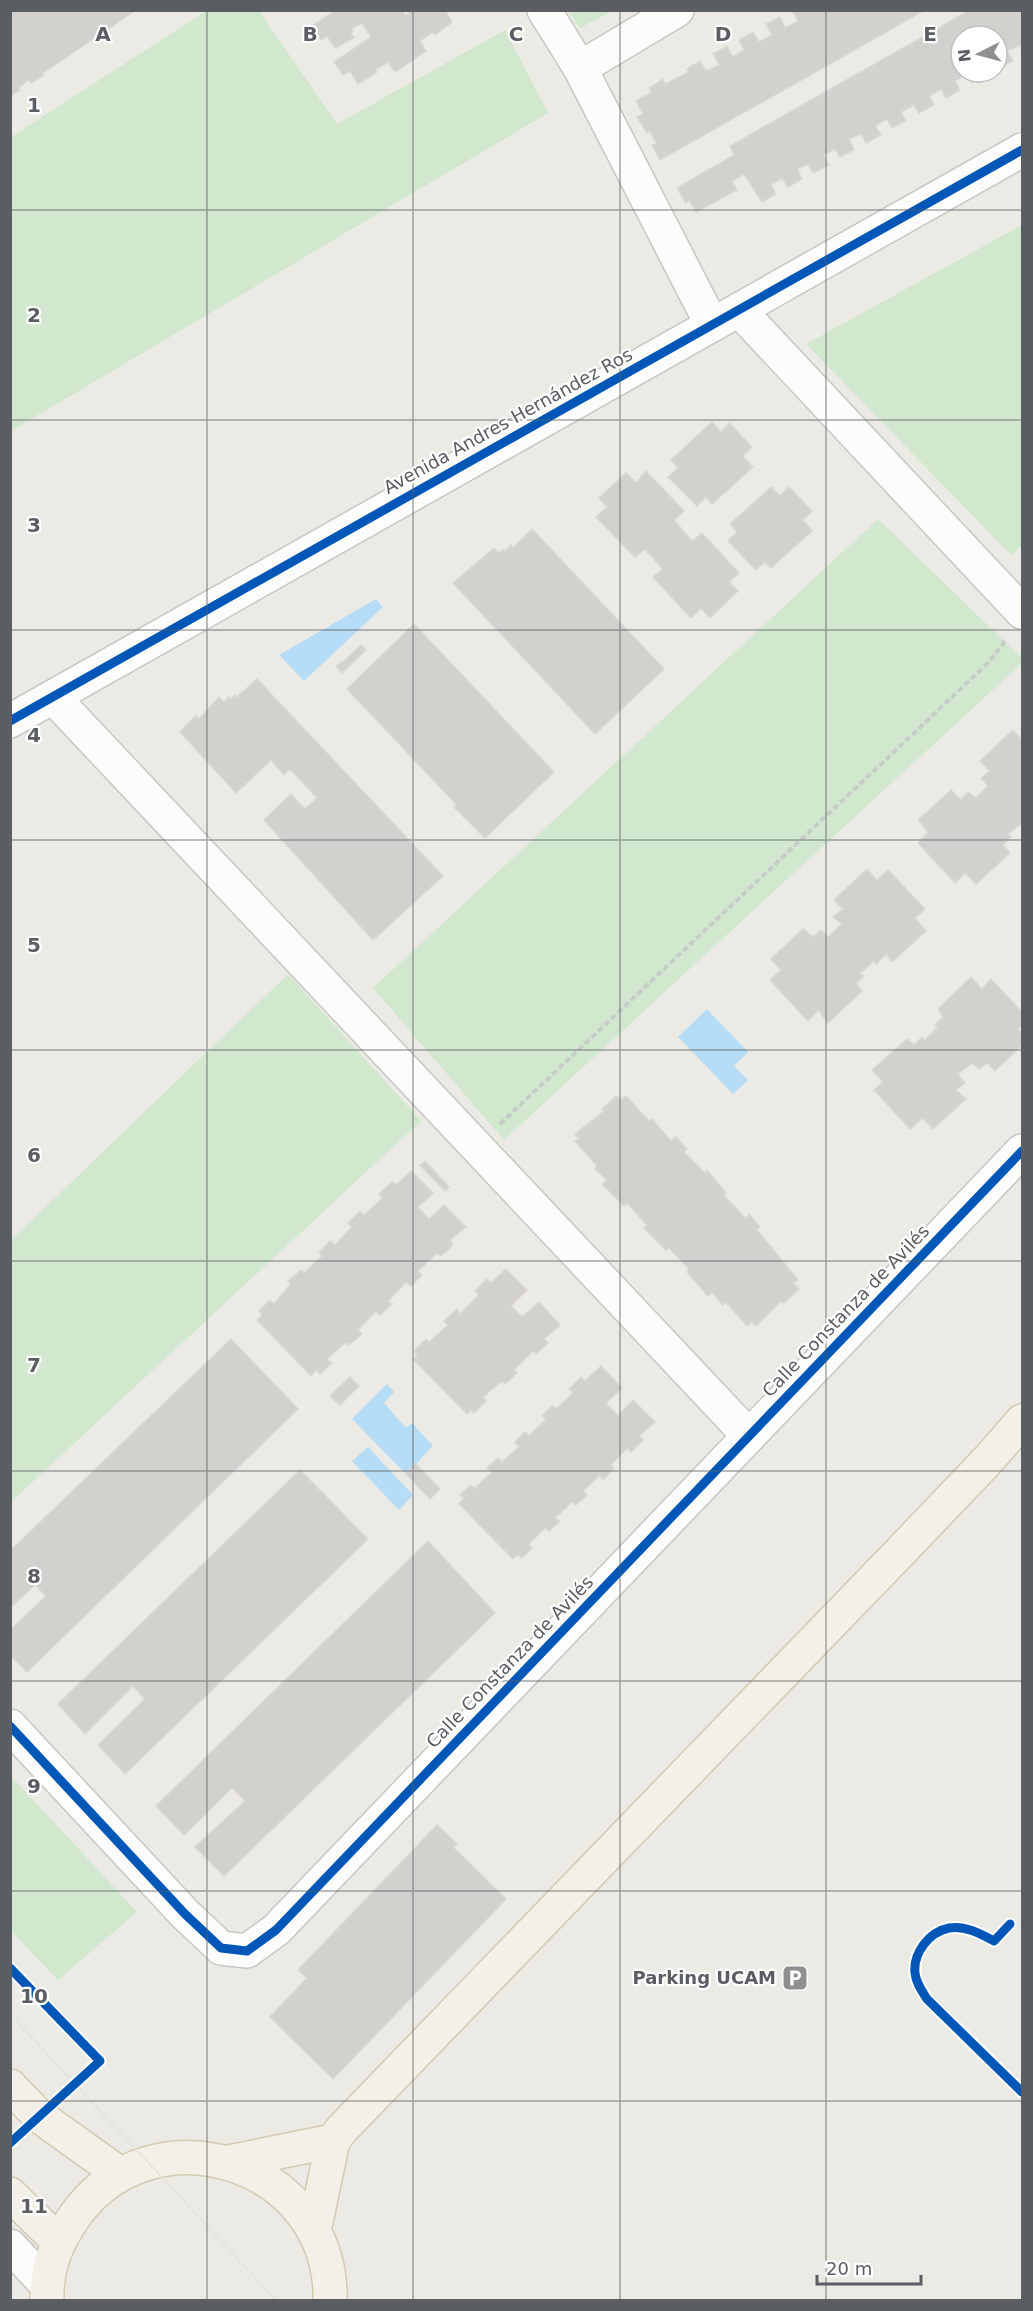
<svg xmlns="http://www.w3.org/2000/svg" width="1033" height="2311" viewBox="0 0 1033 2311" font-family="'DejaVu Sans',sans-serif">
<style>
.green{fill:#d2e8ce}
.water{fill:#b6ddf7}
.building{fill:#d2d1ce;stroke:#dad8d4;stroke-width:1.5}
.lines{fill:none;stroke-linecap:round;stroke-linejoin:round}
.minor-casing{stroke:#c7c7c5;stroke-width:36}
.major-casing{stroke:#d4cab1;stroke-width:36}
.path{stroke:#c7ccc9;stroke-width:4;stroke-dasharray:6 3;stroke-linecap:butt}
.minor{stroke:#fcfcfb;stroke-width:33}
.major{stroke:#f2f0e7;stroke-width:33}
.tram{stroke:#e2e2e1;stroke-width:1.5}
.cycleway-casing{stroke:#fff;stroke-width:13}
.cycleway{stroke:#0057b8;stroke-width:9}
.grid{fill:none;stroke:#5a5e63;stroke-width:1.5;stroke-opacity:0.55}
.labels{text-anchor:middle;stroke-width:4.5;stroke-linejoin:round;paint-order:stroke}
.street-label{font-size:18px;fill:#5a5e63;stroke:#fff}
.poi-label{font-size:18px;font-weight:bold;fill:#5a5e63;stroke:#fff;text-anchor:end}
.grid-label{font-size:20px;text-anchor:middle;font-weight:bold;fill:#5a5e63;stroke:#fff;stroke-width:4.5;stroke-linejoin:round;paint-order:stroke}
</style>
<rect width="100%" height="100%" fill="#ebeae4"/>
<g class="green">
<path d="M206,11H259L337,124L505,30L548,113L11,431V137Z"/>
<path d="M569,11H613L580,28Z"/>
<path d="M1022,225V545L1011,555L806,344Z"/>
<path d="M878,519L1022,658V663L504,1140L373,988Z"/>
<path d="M288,974L421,1121L11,1502V1240Z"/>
<path d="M11,1776L137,1912L58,1980L11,1931Z"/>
</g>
<g class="water">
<path d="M376,599L383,607L304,681L279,655Z"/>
<path d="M707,1009L748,1052L734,1066L748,1080L733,1094L678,1037Z"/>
<path d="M387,1384L394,1392L384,1403L406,1428L412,1423L433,1446L406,1474L352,1419Z"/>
<path d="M368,1447L413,1495L399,1510L352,1461Z"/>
</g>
<g class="building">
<path d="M10,10H136L43,73L44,75L31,83L29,80L19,87L20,90L10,96Z"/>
<path d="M336,10H402L405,16L413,10H445L452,22L435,35L433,32L420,41L426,51L395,72L388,62L375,70L377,72L358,84L350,71L343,75L334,62L371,37L362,23L351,29L353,31L351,33L354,38L335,48L327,36L321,40L312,26Z"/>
<path d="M810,10L812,13L817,10H925L660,160L652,145L657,144L650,131L647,133L637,117L643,114L636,101L652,92L649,88L663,79L665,84L689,72L687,69L700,61L706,71L720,65L713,54L727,46L733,57L744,50L739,40L753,32L759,42L772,35L766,24L780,17L785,28L798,21L792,11Z"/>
<path d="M970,10H1022V51L1020,45L1007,51L1013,61L998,68L997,36H961V72H985L986,74L972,83L967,74L955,81L960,90L946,98L941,89L929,96L934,105L919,113L914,105L901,112L906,121L892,128L887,119L875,126L881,135L866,143L861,134L849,139L854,150L840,157L835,149L823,155L829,165L813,173L808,164L797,169L802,179L788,187L782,178L771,185L776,194L762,202L744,174L732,181L737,190L696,212L689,200L686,203L677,188L734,155L730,146Z"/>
<path d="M712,422L721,432L729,423L752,447L743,456L753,467L712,504L706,497L697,506L668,477L678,468L671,460Z"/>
<path d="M646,471L684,511L674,520L692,541L702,533L739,573L729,582L738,591L710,618L701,608L691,618L653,577L663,569L645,549L635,557L596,517L607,507L599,498L626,473L636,483Z"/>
<path d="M771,487L780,496L789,487L812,511L803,520L812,531L771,568L765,562L756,570L728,541L737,532L730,524Z"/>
<path d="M532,529L664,669L595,734L453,583L494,548L499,553L503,549L505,551L511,545L513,548Z"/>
<path d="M414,624L554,772L485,838L454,807L457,805L347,689Z"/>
<path d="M361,645L366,650L342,673L336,666L341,662V664Z"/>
<path d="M257,679L443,876L373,940L264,820L291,794L305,809L317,798L290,769L284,775L271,760L236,793L180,732L196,715L199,719L219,697L224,702L229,697L231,699L235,695L237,697Z"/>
<path d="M1013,730L1022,740V823L1008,834L1011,837L1003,845L1010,853L976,884L965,873L955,883L918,843L928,832L918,820L951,790L961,800L968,792L976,798L988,786L981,778L990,771L980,761Z"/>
<path d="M867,869L877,880L888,870L925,909L915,918L926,931L892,962L886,954L876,964L874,961L860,973L864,976L856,983L862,991L828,1023L818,1010L808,1021L770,980L781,970L771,959L803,929L813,937L821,930L828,937L842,924L833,917L843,909L834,900Z"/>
<path d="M971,977L982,989L991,979L1022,1012V1025L1018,1029L1022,1034V1045L995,1071L987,1063L979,1069L972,1063L958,1074L965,1083L956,1090L966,1099L933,1129L923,1118L910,1129L874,1090L883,1082L872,1070L907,1039L914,1045L922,1037L925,1040L938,1027L935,1025L943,1017L938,1009Z"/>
<path d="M616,1096L621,1100L626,1096L649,1121L652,1119L671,1141L676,1137L687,1149L684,1152L705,1173L707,1170L726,1193L724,1195L746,1219L749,1214L760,1227L757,1230L798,1280L793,1283L799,1289L784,1303L781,1301L756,1326L752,1322L747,1326L726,1302L723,1305L712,1292L708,1296L687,1272L689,1269L669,1248L666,1250L644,1228L647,1225L627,1203L624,1206L602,1184L607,1180L595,1169L597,1166L575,1141L579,1138L575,1134L604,1111L602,1109Z"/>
<path d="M425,1161L449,1187L445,1191L420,1165Z"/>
<path d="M411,1171L433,1193L418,1207L429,1219L444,1205L466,1227L450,1240L453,1245L441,1256L437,1253L418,1271L422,1275L411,1286L406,1282L388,1301L392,1304L380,1315L376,1311L358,1330L362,1334L349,1345L346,1342L327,1359L332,1363L320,1374L316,1370L311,1376L257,1320L262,1315L259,1311L270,1300L274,1304L291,1284L288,1281L301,1270L304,1273L322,1256L319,1253L330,1241L335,1245L352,1227L348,1223L360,1211L364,1215L383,1198L379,1194L392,1182L396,1185Z"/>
<path d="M506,1269L527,1290L511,1306L522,1317L539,1302L560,1325L544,1339L548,1343L536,1354L533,1351L514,1370L517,1373L505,1384L502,1381L483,1397L486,1401L474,1413L471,1410L467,1414L413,1359L418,1355L414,1351L426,1339L429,1342L448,1325L444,1321L457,1309L460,1314L479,1295L475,1291L487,1279L491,1283Z"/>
<path d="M231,1339L298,1409L27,1672L10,1655V1630L46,1596L35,1585L10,1608V1551Z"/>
<path d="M601,1366L622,1388L606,1403L618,1416L633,1400L655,1422L639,1436L643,1440L631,1452L627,1448L611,1465L614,1468L603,1480L600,1475L583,1491L587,1495L576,1505L572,1502L555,1518L560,1521L549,1531L545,1528L528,1545L532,1548L522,1558L517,1554L513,1559L459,1504L464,1498L460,1495L471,1485L474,1489L492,1472L487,1468L498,1458L502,1462L519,1447L515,1442L525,1432L529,1436L546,1419L542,1416L552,1406L556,1409L573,1393L569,1389L581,1377L585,1381Z"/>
<path d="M350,1377L359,1386L340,1405L330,1396Z"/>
<path d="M415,1463L440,1489L430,1499L406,1474Z"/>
<path d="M300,1470L368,1539L125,1774L98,1745L145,1699L133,1686L85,1734L58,1704Z"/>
<path d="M428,1541L495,1613L224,1876L195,1847L245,1801L232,1788L184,1835L156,1806Z"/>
<path d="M437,1825L457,1844L453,1847L506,1899L333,2079L270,2017L307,1978L298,1970Z"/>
</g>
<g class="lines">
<g class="minor-casing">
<g id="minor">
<path d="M544,10L580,68L712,325"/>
<path d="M580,68L677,10"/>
<path d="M739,310L1022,612"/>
<path d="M53,697L749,1436"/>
<path d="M10,721L1022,150"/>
<path d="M10,1726L185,1914L221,1948L247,1951L276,1930L1022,1151"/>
<path d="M10,2246L46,2284"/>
</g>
</g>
<g class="major-casing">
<g id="major">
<path d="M10,2086L39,2116L120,2174"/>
<path d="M229,2162L333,2141"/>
<path d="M10,2194L58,2241"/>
<path d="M314,2231L333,2141L342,2129L902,1550L987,1461L1022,1421"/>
<path d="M47,2300C46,2269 55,2246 72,2220C149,2104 333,2161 330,2300"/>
</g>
</g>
<path class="path" d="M500,1124L988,663L1006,640"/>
<use href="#minor" class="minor"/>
<use href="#major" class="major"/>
<path class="tram" d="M10,2014L276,2300"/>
<g class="cycleway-casing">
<g id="cycleway">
<path d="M10,721L1022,150"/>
<path d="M10,1726L185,1914L221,1948L247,1951L276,1930L1022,1151"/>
<path d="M1010,1924L994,1941C981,1934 965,1925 949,1928C929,1932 913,1953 915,1973C916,1983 922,1991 927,1999L1022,2092"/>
<path d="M10,1968L100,2061L10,2143"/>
</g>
</g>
<use href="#cycleway" class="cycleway"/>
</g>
<path class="grid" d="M207,10V2300M413,10V2300M620,10V2300M826,10V2300M10,210H1022M10,420H1022M10,630H1022M10,840H1022M10,1050H1022M10,1261H1022M10,1471H1022M10,1681H1022M10,1891H1022M10,2101H1022"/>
<defs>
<g id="parking-square" transform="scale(1.35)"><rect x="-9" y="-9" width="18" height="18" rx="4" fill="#8d8f90" stroke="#fff"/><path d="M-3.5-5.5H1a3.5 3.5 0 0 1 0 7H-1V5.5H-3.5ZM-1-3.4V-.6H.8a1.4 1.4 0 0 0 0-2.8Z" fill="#fff"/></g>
</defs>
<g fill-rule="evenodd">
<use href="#parking-square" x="795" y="1978"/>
</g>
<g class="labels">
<g class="street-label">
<text transform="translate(508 421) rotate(-29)" y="6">Avenida Andres Hernández Ros</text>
<text transform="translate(846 1311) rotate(-46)" y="6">Calle Constanza de Avilés</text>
<text transform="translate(510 1662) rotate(-46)" y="6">Calle Constanza de Avilés</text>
</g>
<g class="poi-label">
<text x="776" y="1984">Parking UCAM</text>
</g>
</g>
<g class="grid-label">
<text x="103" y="41">A</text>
<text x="310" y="41">B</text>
<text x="516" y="41">C</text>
<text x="723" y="41">D</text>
<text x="930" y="41">E</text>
<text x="34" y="112">1</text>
<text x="34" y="322">2</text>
<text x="34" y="532">3</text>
<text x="34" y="742">4</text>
<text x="34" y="952">5</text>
<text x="34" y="1162">6</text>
<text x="34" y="1372">7</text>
<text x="34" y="1583">8</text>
<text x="34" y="1793">9</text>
<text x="34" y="2003">10</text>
<text x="34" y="2213">11</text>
</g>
<rect width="1033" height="2311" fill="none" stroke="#5a5e63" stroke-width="24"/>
<g transform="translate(979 54) rotate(264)"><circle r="28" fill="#ffffff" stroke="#bdbfc1" stroke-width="1.5"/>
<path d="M0-4.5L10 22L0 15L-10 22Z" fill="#8d8f90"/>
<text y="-9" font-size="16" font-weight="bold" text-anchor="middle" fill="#5a5e63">N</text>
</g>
<path d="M817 2275v9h104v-9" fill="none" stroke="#5a5e63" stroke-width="3"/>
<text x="826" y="2275" font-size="18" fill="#5a5e63" stroke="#ffffff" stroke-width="4.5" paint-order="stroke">20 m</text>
</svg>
